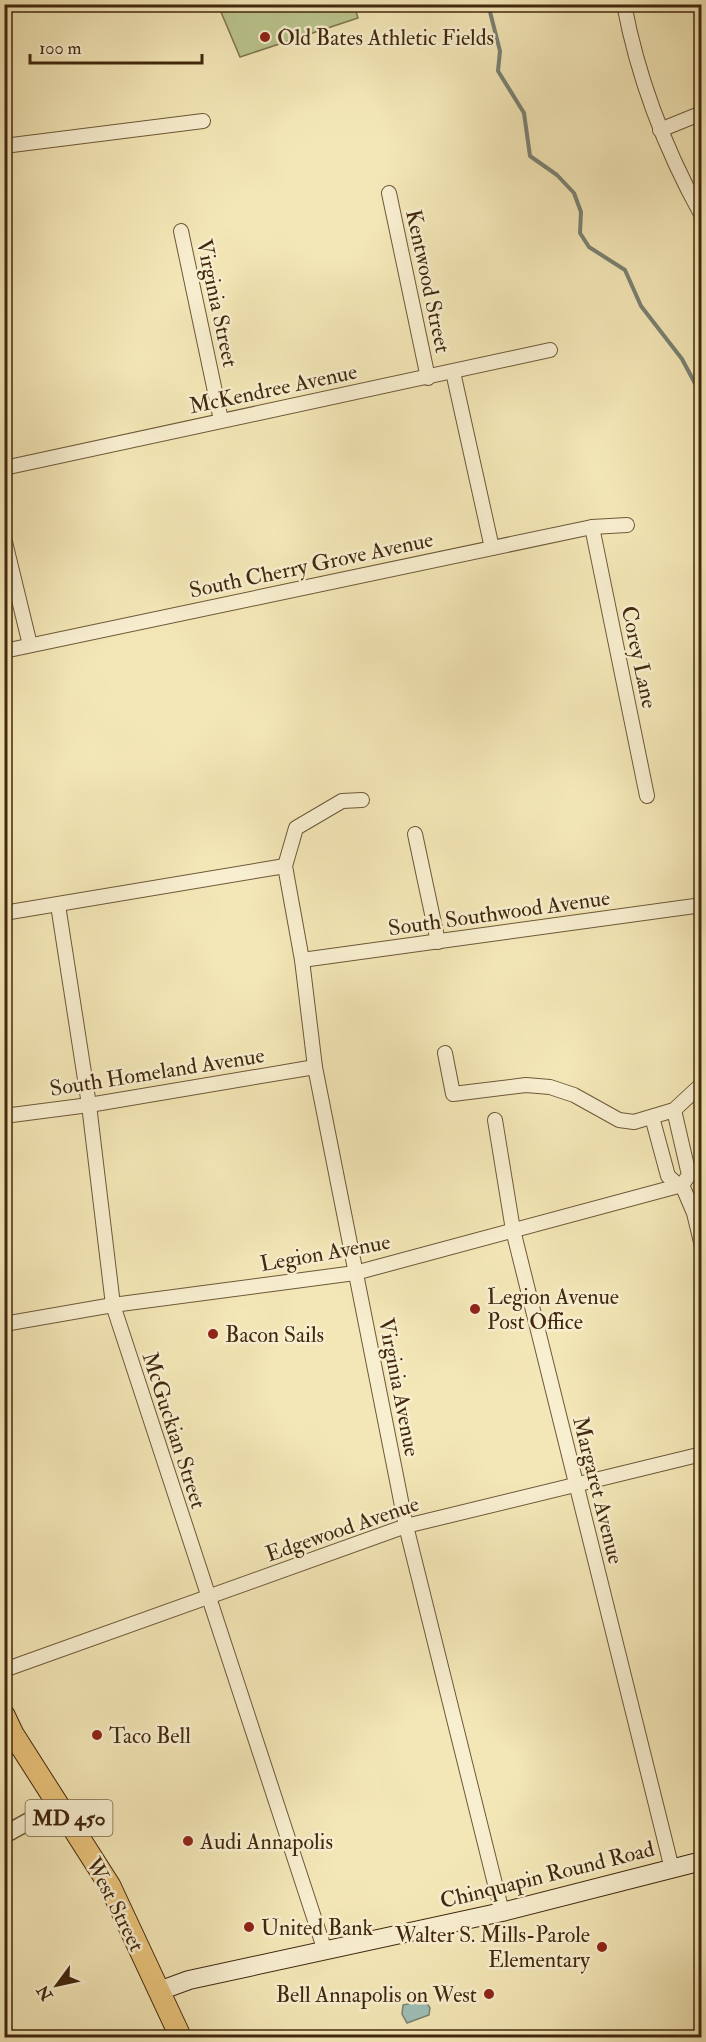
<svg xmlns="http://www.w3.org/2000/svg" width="706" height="2042" viewBox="0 0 706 2042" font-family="'IM FELL Double Pica',serif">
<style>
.green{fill:#bbc58e;stroke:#7e764e;stroke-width:1.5}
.water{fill:#9ebeb6;stroke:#798273;stroke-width:1.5}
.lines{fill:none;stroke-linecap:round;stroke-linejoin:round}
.stream{stroke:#798273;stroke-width:4}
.minor-casing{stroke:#6e5838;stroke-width:16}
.tertiary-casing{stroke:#6e5838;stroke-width:19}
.secondary-casing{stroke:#41280e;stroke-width:20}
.primary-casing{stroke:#41280e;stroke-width:23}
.minor{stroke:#f8efd0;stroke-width:14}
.tertiary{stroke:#f8efd0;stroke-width:16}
.secondary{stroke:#f8efd0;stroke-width:18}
.primary{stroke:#eac47c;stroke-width:21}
.poi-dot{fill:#8f2418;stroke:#f8efd0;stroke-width:2}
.labels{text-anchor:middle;stroke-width:5;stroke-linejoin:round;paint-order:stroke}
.shield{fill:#f8efd0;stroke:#786448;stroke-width:1.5}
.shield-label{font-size:21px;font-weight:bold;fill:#41280e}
.poi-label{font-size:22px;fill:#41280e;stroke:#f8efd0;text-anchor:start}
.street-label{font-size:22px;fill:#41280e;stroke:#f8efd0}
</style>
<rect width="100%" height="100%" fill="#f4e7b7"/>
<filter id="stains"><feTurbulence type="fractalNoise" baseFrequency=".00333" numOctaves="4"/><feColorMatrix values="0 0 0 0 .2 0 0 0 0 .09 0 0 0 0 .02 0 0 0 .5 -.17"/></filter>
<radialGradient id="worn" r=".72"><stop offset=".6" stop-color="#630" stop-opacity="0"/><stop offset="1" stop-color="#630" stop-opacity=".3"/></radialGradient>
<path class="green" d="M218,5H354L358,18L240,57Z"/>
<path class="water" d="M425,2000L430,2008L429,2015L407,2023L402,2014L403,2005Z"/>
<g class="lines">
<path class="stream" d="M488,4L500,51L498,71L524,113L530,156L557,175L574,193L581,212L580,233L589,247L625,270L641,306L682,359L698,389L702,420"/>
<g class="minor-casing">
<g id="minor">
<path d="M624,4C638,79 665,149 702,216"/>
<path d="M660,130L702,113"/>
<path d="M4,146L203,121"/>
<path d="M389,193L428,378"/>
<path d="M181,231L221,420"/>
<path d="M453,372L492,548"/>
<path d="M4,468L550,350"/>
<path d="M592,527L647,796"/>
<path d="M4,538L30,645"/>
<path d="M4,651L592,527L627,525"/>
<path d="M362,800L342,801L296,828L285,866L302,960L315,1067L406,1526L502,1912"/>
<path d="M415,834L438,942"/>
<path d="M58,905L89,1105L113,1305L325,1951"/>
<path d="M4,913L285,866"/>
<path d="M302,960L702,905"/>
<path d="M445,1053L453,1094L526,1085L550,1087L574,1095L619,1120L634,1122L674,1110L702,1084"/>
<path d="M674,1110L689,1175L682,1185"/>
<path d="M4,1116L89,1105L315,1067"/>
<path d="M652,1117L668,1176L679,1186"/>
<path d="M495,1120L513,1230L672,1869"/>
<path d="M682,1185L694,1213L702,1246"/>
<path d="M4,1324L113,1305L355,1273L682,1185"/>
<path d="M4,1670L406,1526L702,1454"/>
</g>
</g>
<g class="tertiary-casing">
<path id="tertiary" d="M4,1835L60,1804"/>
</g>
<g class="secondary-casing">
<path id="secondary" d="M159,1991L189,1980L502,1912L702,1861"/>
</g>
<g class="primary-casing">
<path id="primary" d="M4,1715L13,1734L110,1886L181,2038"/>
</g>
<use href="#minor" class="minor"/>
<use href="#tertiary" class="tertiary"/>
<use href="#secondary" class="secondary"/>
<use href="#primary" class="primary"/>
</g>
<g class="poi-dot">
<circle cx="265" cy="37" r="6"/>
<circle cx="475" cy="1309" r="6"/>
<circle cx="213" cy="1334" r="6"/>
<circle cx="97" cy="1735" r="6"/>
<circle cx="188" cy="1841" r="6"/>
<circle cx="249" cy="1927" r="6"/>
<circle cx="602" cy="1947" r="6"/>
<circle cx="489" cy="1994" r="6"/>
</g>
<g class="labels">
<rect class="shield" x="25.5" y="1800" width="87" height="36" rx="4.5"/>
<g class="shield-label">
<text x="69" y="1825">MD 450</text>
</g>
<g class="poi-label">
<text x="277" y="45">Old Bates Athletic Fields</text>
<text x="487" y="1304">Legion Avenue<tspan x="487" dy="25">Post Office</tspan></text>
<text x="225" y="1342">Bacon Sails</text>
<text x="109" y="1743">Taco Bell</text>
<text x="200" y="1849">Audi Annapolis</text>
<text x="261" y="1935">United Bank</text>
<text x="590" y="1942" text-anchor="end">Walter S. Mills-Parole<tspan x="590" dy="25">Elementary</tspan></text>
<text x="477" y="2002" text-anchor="end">Bell Annapolis on West</text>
</g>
<g class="street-label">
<text transform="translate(429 281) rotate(78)" y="8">Kentwood Street</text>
<text transform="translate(218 303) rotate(78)" y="8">Virginia Street</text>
<text transform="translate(273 388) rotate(-12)" y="8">McKendree Avenue</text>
<text transform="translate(311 564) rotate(-12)" y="8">South Cherry Grove Avenue</text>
<text transform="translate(640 657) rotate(78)" y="8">Corey Lane</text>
<text transform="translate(499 912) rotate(-8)" y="8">South Southwood Avenue</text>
<text transform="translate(157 1071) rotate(-9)" y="8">South Homeland Avenue</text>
<text transform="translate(325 1252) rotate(-10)" y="8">Legion Avenue</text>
<text transform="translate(400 1387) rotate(79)" y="8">Virginia Avenue</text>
<text transform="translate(175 1430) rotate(72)" y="8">McGuckian Street</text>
<text transform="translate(599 1490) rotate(76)" y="8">Margaret Avenue</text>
<text transform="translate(342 1528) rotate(-19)" y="8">Edgewood Avenue</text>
<text transform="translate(547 1874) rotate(-14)" y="8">Chinquapin Round Road</text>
<text transform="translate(116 1904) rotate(63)" y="8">West Street</text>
</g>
</g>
<rect width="706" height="2042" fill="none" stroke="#f4e7b7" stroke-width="24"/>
<rect x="6" y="6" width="694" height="2030" fill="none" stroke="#41280e" stroke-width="3"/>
<rect x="12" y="12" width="682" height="2018" fill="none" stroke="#41280e" stroke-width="1.5"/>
<g transform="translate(57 1985) rotate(237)" stroke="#f8efd0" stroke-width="4.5" paint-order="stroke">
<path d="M0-4.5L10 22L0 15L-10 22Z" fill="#41280e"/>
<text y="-9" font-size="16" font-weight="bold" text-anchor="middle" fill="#41280e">N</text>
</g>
<path d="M30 54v9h172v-9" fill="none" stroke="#41280e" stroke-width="3"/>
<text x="39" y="54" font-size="18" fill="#41280e" stroke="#f8efd0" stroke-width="4.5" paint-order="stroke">100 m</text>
<rect width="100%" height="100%" filter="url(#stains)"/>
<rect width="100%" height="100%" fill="url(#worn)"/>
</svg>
